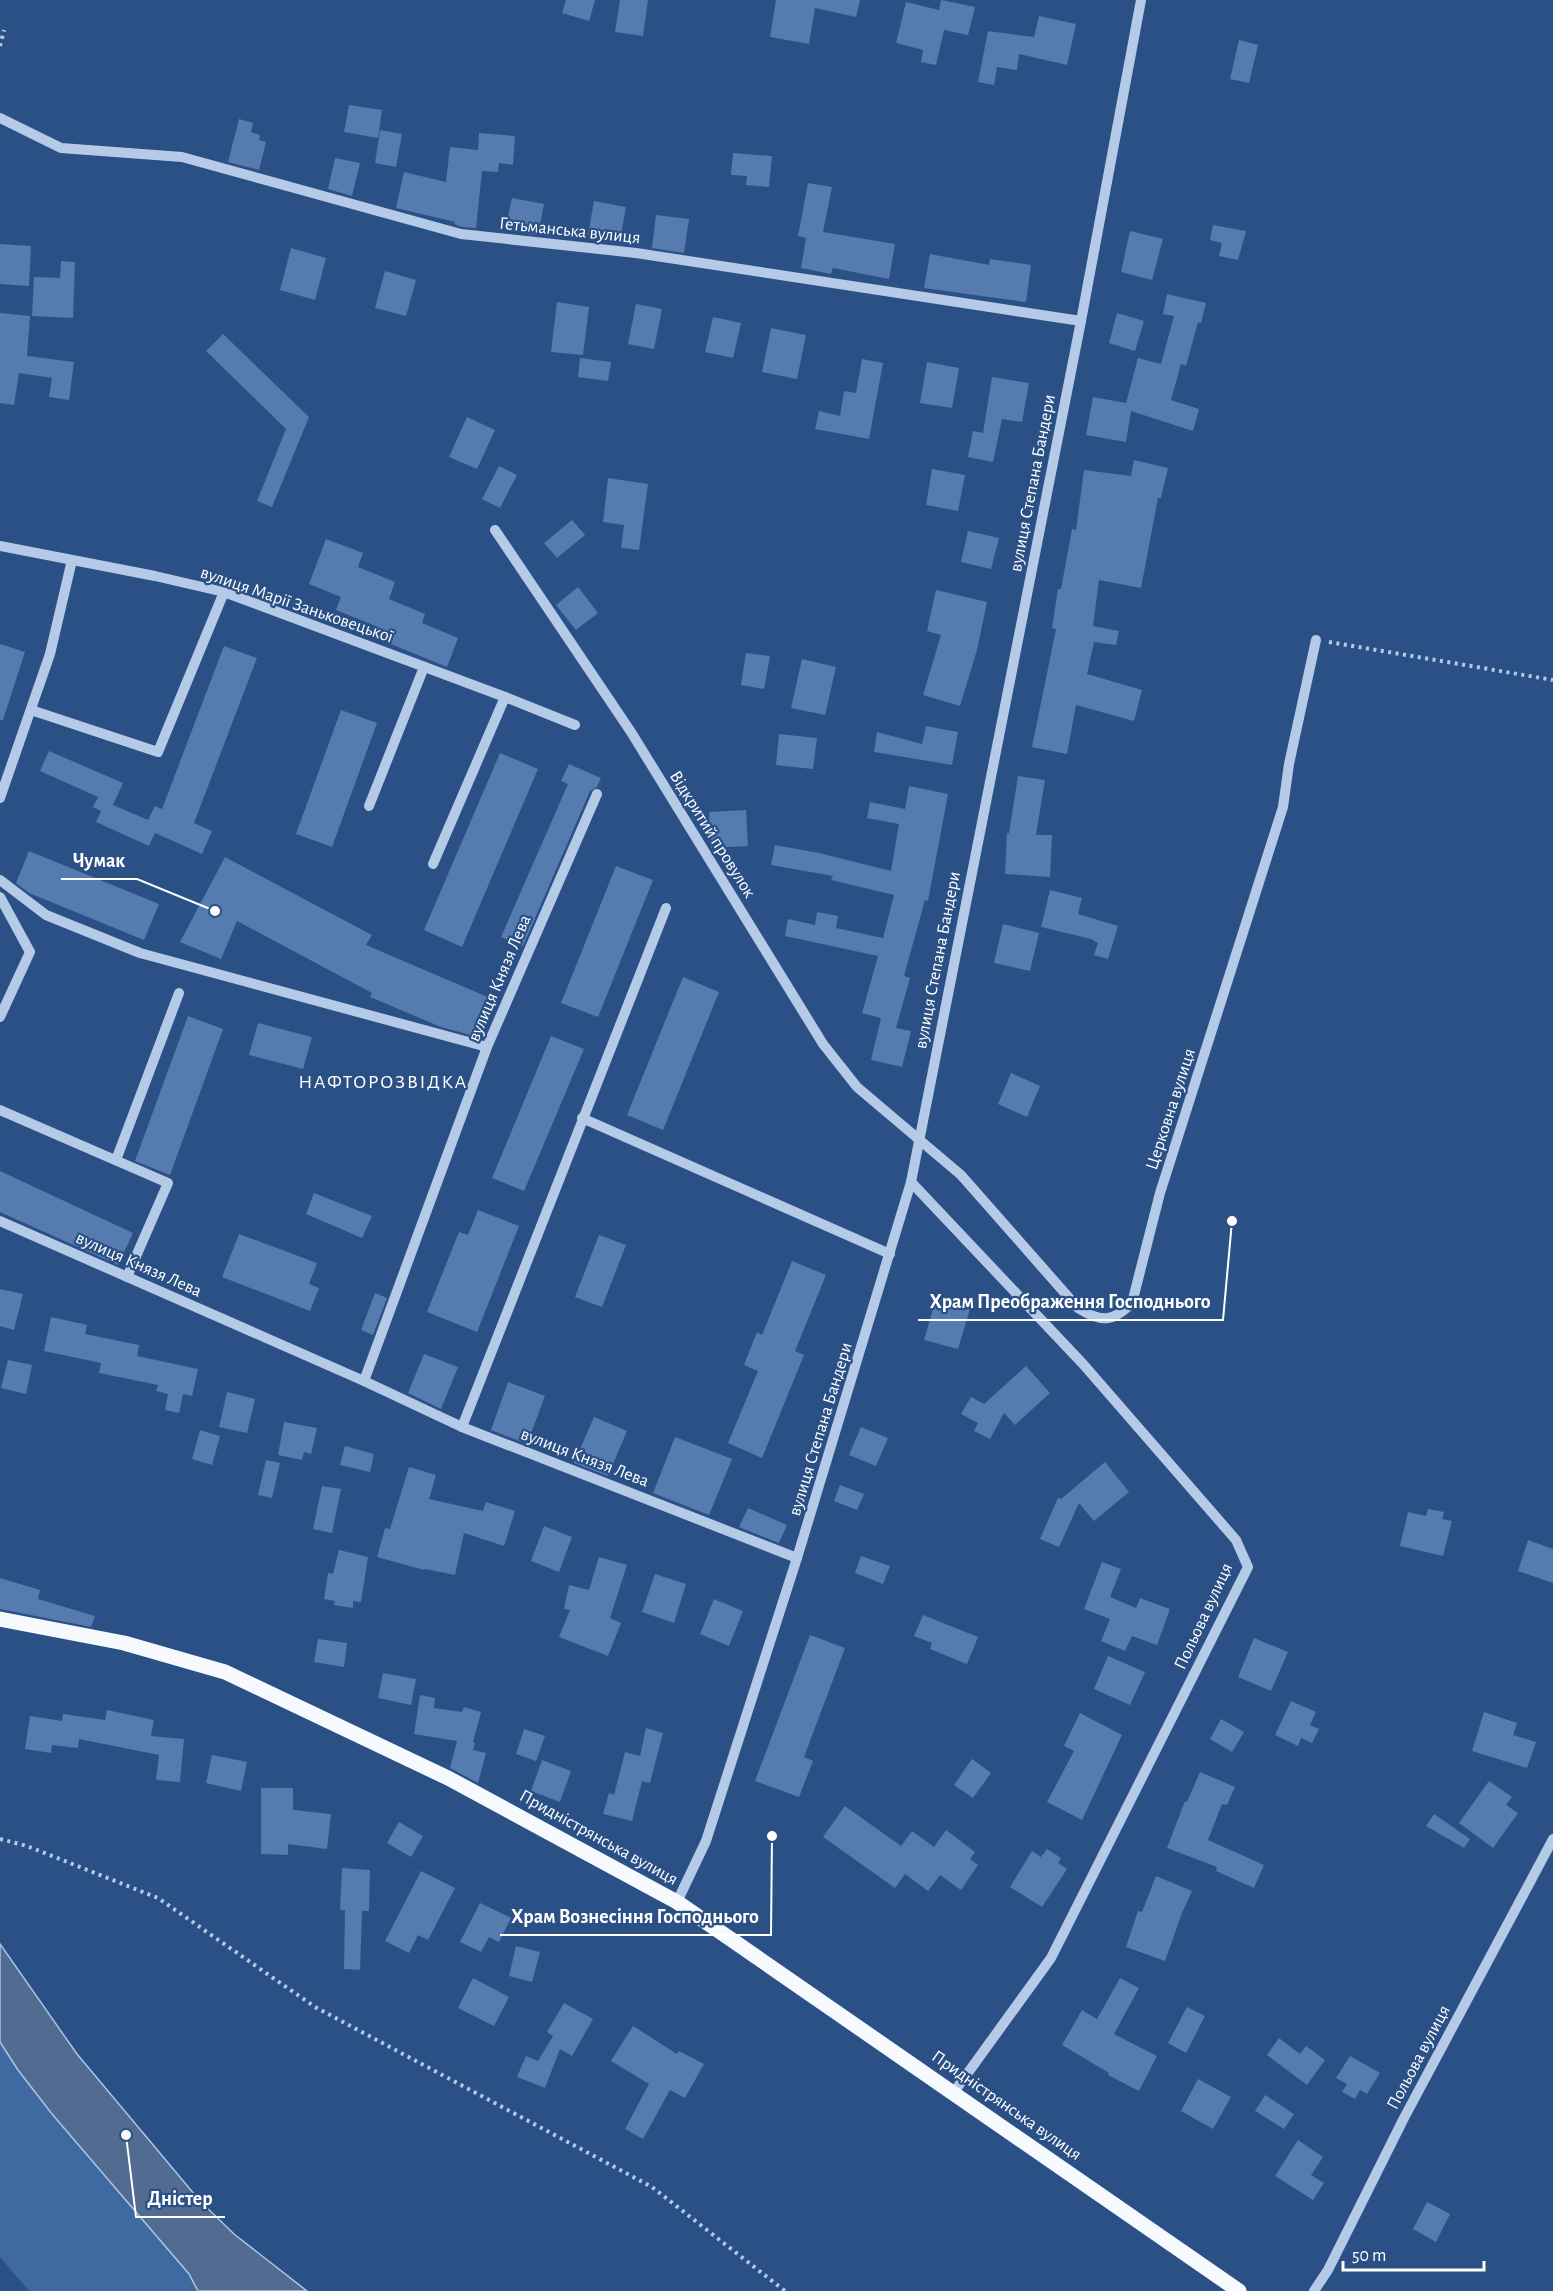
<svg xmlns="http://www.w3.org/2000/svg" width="1553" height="2291" viewBox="0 0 1553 2291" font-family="'Alegreya Sans',sans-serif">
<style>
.green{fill:#3f69a1}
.water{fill:#516b91;stroke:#a9c5e7;stroke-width:1.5}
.building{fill:#567bae}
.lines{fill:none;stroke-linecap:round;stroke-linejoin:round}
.path{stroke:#b4cae7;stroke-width:4;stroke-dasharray:3 4.5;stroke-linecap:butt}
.minor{stroke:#b4cae7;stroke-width:10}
.major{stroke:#f6f9fe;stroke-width:15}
.labels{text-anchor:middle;stroke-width:4.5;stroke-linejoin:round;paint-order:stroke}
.street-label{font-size:18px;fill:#fff;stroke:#2a5085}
.neighbourhood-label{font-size:20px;letter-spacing:1.5px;fill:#fff;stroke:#2a5085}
.leader{fill:none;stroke:#fff;stroke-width:2}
.callout-dot{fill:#fff;stroke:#2a5085;stroke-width:2}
.callout-label{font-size:20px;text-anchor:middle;font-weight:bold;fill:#fff;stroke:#2a5085;stroke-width:4.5;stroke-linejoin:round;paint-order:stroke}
</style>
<rect width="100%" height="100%" fill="#2a5085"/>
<path class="green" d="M0,2042L18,2070L189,2274L198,2291H29L0,2257Z"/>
<path class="water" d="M0,1944L77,2054L200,2201L234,2234L307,2291H198L189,2274L52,2114L18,2070L0,2042Z"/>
<g class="building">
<path d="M566,0H595L589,21L562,13Z"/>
<path d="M620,0H648L643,36L615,32Z"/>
<path d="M776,0H860L856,17L815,8L809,44L770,37Z"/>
<path d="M941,0L975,7L968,35L944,30L936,65L921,62L923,50L896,43L906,2L939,10Z"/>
<path d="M1039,16L1076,24L1067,65L1019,54L1017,70L997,67L994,85L978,82L988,31L1034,37Z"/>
<path d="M1239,40L1258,45L1249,83L1230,79Z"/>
<path d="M349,105L382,110L378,138L344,132Z"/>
<path d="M239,119L253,123L251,132L260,135L259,140L266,142L259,170L228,162Z"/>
<path d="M380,130L402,134L396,167L375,163Z"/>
<path d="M479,133L515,136L513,165L499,163L498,172L482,171L476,228L462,227L454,224L455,222L396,208L404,172L446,182L450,147L478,150Z"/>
<path d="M733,153L772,156L769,187L746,185L747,176L731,175Z"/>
<path d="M335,158L360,163L352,196L328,189Z"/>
<path d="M808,183L832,187L823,232L895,244L889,279L833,268L831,274L801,268L806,238L798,236Z"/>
<path d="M512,198L544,204L538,235L505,230Z"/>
<path d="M594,201L626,207L620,240L588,235Z"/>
<path d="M656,215L689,219L684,253L652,248Z"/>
<path d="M1213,225L1246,231L1238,260L1219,256L1222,243L1210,240Z"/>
<path d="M1130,231L1163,239L1152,280L1121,272Z"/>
<path d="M0,244L31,246L29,286L0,284Z"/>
<path d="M291,248L326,258L315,300L280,290Z"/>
<path d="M930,254L989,265L990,259L1031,265L1026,302L924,288Z"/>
<path d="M61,261L75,262L73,318L32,316L34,277L60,278Z"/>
<path d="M385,271L416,280L406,316L375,308Z"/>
<path d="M1167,294L1206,303L1201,323L1198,322L1186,366L1181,364L1171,400L1199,409L1193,431L1131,411L1126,442L1086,435L1093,397L1126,403L1138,358L1161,364L1174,316L1163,314Z"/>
<path d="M557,302L589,307L583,355L551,352Z"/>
<path d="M636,304L662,309L654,349L628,344Z"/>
<path d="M0,313L30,316L27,356L74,362L69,400L49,397L52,378L19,373L14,405L0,403Z"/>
<path d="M1117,313L1144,321L1135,351L1109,343Z"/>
<path d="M713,317L741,323L733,358L705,352Z"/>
<path d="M771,328L806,335L797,379L762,372Z"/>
<path d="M223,334L309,417L272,507L257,501L286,429L206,351Z"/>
<path d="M580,358L611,362L608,381L578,377Z"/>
<path d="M862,359L883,363L869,439L815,429L819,411L840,416L844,391L856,393Z"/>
<path d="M927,362L959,368L952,408L920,403Z"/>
<path d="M992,377L1029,383L1022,422L1002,419L993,462L968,457L973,431L983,433Z"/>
<path d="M467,417L495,430L477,469L449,457Z"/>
<path d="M1134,460L1168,468L1161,498H1158L1141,588L1099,580L1093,626L1119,631L1116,645L1094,642L1087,674L1142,690L1134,721L1076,705L1067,754L1032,747L1056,629L1052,628L1058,589H1061L1072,529L1076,530L1084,470L1131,476Z"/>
<path d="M499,466L517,475L500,508L482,499Z"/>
<path d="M932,469L965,475L958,511L926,505Z"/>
<path d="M608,478L648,484L639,550L621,548L624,525L603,522Z"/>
<path d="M572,520L585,535L557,558L544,543Z"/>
<path d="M968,531L999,538L991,569L961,562Z"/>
<path d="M326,539L363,553L358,567L395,582L389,599L425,614L422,623L458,638L447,667L374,637L378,627L336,610L341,597L309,584Z"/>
<path d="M578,587L598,613L576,630L556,605Z"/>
<path d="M936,590L987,602L977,650L960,706L923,695L941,635L927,631Z"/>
<path d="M0,644L25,652L3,720H0Z"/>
<path d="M224,646L257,658L194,823L212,831L202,854L155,833L149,846L96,822L101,811L93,807L98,797L40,771L49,751L123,783L113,805L148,820L155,806L162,809Z"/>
<path d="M746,653L770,656L764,689L741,685Z"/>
<path d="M802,659L836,667L825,715L791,708Z"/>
<path d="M341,710L377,723L332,847L296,834Z"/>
<path d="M926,726L958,732L952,765L874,752L877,732L922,744Z"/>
<path d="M779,734L817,738L813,769L776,765Z"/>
<path d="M500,753L538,769L462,947L424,930Z"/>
<path d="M569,764L601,778L597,787L590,791L523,946L501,937L568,784L561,781Z"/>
<path d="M1018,776L1045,780L1036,835H1052L1050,877L1005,874L1007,833H1009Z"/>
<path d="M909,786L948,794L928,901L925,900L904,976L910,978L896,1028L911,1031L902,1067L871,1060L881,1018L862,1013L878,956L785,936L788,919L815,925L817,912L838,916L836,928L883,938L894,895L831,880L833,876L771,865L775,845L819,853L891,871L899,824L867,818L870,802L905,809Z"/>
<path d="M746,810L748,846L711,848L709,812Z"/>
<path d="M29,851L159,904L144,940L29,893L16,883Z"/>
<path d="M225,857L372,935L366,945L490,998L474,1036L441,1027L370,997L372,993L237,921L221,959L180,942Z"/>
<path d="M616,866L653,880L598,1017L561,1003Z"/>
<path d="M1050,890L1082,898L1078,914L1118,926L1108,959L1094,955L1098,943L1091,939L1041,927Z"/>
<path d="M1003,924L1039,933L1030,971L994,963Z"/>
<path d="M683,977L719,992L663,1130L627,1115Z"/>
<path d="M188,1016L223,1029L170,1175L135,1161Z"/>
<path d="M258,1023L312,1037L303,1069L249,1055Z"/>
<path d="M551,1036L584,1049L524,1191L492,1178Z"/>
<path d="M1011,1073L1040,1086L1027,1117L998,1104Z"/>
<path d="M0,1171L133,1233L118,1265L0,1212Z"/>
<path d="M314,1193L372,1216L362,1238L306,1214Z"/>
<path d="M478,1210L519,1226L477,1332L427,1312L459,1232L468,1235Z"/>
<path d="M239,1234L317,1263L309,1284L319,1288L310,1311L222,1277Z"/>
<path d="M599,1235L626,1245L602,1307L575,1297Z"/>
<path d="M792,1261L826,1275L795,1351L804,1355L762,1458L728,1443L758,1371L744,1365L757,1332L762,1335Z"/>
<path d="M0,1289L23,1294L14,1330L0,1326Z"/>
<path d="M375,1293L387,1298L373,1335L361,1330Z"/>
<path d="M936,1299L970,1309L958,1349L924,1340Z"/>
<path d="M51,1317L87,1325L85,1334L139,1345L137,1356L198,1369L192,1396L183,1394L179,1413L165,1410L168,1394L156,1391L158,1385L99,1373L101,1363L44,1351Z"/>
<path d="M424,1354L458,1367L441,1409L408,1393Z"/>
<path d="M8,1360L32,1365L26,1394L1,1388Z"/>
<path d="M1026,1366L1050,1393L1015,1425L1004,1413L990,1439L974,1431L978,1423L961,1414L971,1397L984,1404Z"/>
<path d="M508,1382L545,1396L527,1444L491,1430Z"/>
<path d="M227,1392L255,1399L247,1433L219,1427Z"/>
<path d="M594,1417L627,1431L608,1476L574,1463Z"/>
<path d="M284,1422L317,1428L311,1454L304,1452L302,1460L278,1455Z"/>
<path d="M861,1427L888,1438L876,1466L849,1455Z"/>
<path d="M200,1430L220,1436L212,1465L192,1459Z"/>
<path d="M675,1437L732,1459L709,1515L653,1493Z"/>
<path d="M345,1446L374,1454L370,1472L340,1465Z"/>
<path d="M266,1460L280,1463L272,1498L258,1495Z"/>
<path d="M1105,1462L1129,1492L1094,1521L1079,1503L1059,1547L1040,1539L1058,1498L1061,1499Z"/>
<path d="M409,1467L436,1475L429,1499L483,1511L486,1502L515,1511L504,1546L464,1533L455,1575L425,1569L424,1570L377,1557L385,1528L390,1529Z"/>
<path d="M840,1485L864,1494L857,1510L834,1501Z"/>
<path d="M322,1486L341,1489L332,1533L313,1529Z"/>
<path d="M748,1508L787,1525L779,1543L739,1527Z"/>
<path d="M1428,1509L1444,1512L1442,1519L1452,1521L1443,1556L1400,1546L1408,1512L1426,1516Z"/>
<path d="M544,1526L572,1537L559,1572L531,1561Z"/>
<path d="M1528,1540L1553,1549V1583L1518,1571Z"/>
<path d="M339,1550L368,1557L361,1602L353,1601V1608L334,1605L335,1601L324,1599L328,1573L333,1574Z"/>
<path d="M861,1556L890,1566L883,1584L855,1573Z"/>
<path d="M599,1557L627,1565L610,1618L621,1623L608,1656L559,1637L570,1610L564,1609L569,1585L589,1590Z"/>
<path d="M1102,1562L1121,1569L1110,1597L1136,1608L1140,1598L1170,1609L1157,1645L1132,1636L1125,1651L1101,1641L1110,1619L1084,1609Z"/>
<path d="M655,1574L686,1584L674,1623L642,1612Z"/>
<path d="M0,1578L40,1590L38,1599L95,1616L91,1627L0,1609Z"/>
<path d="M714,1599L743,1611L729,1646L700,1634Z"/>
<path d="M923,1615L978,1637L967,1664L930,1649L932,1643L914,1636Z"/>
<path d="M810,1635L845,1648L804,1757L813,1761L799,1797L755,1781Z"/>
<path d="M1254,1638L1288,1652L1271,1691L1238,1677Z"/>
<path d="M318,1639L347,1643L344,1667L314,1662Z"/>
<path d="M1108,1656L1145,1672L1130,1705L1094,1689Z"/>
<path d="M383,1673L416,1679L411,1705L378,1698Z"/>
<path d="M420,1695L435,1698L434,1708L462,1712L464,1707L481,1712L473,1742L475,1743L473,1750L486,1753L478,1783L450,1768L457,1741L414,1734Z"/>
<path d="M1291,1701L1316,1712L1310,1725L1319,1729L1312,1743L1301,1738L1298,1746L1275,1735Z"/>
<path d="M107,1710L154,1720L151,1736L184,1739L180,1782L156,1780L159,1755L79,1739L78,1748L52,1745L51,1753L25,1749L30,1716L62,1721L63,1714L105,1720Z"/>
<path d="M1484,1712L1517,1723L1513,1735L1536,1742L1527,1768L1472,1751Z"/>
<path d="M1080,1713L1122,1735L1082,1820L1047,1802L1074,1751L1064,1746Z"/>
<path d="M1221,1719L1244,1732L1232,1752L1210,1739Z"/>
<path d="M646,1728L663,1733L650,1783L642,1781L632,1821L603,1814L609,1793L614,1795L625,1752L640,1756Z"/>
<path d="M524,1729L545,1736L536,1761L516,1754Z"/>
<path d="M212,1755L247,1762L241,1791L206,1783Z"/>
<path d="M972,1759L991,1773L973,1798L954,1785Z"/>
<path d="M542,1760L571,1771L560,1802L531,1791Z"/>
<path d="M1200,1772L1235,1787L1227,1805L1222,1804L1208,1840L1264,1865L1254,1888L1216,1871L1217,1867L1167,1848L1185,1801L1187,1802Z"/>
<path d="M1489,1781L1512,1797L1506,1805L1518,1813L1493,1848L1459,1823Z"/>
<path d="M261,1788H293V1810L331,1814L327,1849L288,1844V1855L261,1854Z"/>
<path d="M845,1806L901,1846L912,1831L934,1847L946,1830L975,1852L970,1859L978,1865L961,1890L940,1875L928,1891L905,1874L895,1888L823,1837Z"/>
<path d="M1434,1814L1470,1839L1464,1848L1426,1826Z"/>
<path d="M399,1822L423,1836L411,1857L387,1843Z"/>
<path d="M1047,1849L1061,1858L1058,1863L1067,1869L1042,1907L1010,1887L1032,1851L1041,1857Z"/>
<path d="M342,1868L370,1870L369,1911H362L360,1970L344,1969L345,1910H340Z"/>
<path d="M421,1871L455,1888L428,1940L418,1935L409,1953L385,1941Z"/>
<path d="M1156,1876L1192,1891L1182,1913L1165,1961L1126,1947L1138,1911L1142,1912Z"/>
<path d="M480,1903L511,1918L499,1942L489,1937L481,1952L460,1942Z"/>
<path d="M516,1946L540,1952L532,1982L509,1976Z"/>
<path d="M473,1978L509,1997L494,2026L458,2008Z"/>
<path d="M1120,1978L1139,1988L1114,2034L1157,2056L1139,2091L1108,2075L1109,2073L1062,2045L1082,2010L1097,2019Z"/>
<path d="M564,2003L593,2019L572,2056L560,2049L545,2088L517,2077L526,2056L538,2061L553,2036L547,2032Z"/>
<path d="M1187,2007L1205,2016L1186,2053L1168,2043Z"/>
<path d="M633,2026L677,2054L679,2051L704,2064L685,2098L670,2090L643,2139L625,2129L649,2084L611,2061Z"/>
<path d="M1279,2038L1300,2054L1306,2046L1325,2060L1307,2085L1267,2055Z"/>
<path d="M1350,2056L1380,2073L1367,2094L1360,2090L1355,2099L1342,2092L1347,2084L1336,2078Z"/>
<path d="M1198,2079L1231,2097L1213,2129L1181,2111Z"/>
<path d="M1265,2095L1294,2114L1284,2129L1255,2111Z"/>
<path d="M1298,2140L1323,2157L1311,2175L1324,2183L1313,2200L1275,2176Z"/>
<path d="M1427,2202L1450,2214L1436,2242L1413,2229Z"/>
</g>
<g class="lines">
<g class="path">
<path d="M0,46L4,30"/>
<path d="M1329,642L1553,680"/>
<path d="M0,1839L27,1846L158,1898L315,2007L652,2187L785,2291"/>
</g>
<g class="minor">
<path d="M0,118L61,148L182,157L461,234L636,253L1081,321"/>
<path d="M495,530L631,732L823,1044L857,1087L961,1175L1078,1308C1102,1323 1112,1322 1132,1303L1160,1193L1283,807L1289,764L1316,640"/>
<path d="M0,546L155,576L224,592L505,697L575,725"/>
<path d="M31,710L158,752L224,592"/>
<path d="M0,798L50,654L72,560"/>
<path d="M369,806L424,667"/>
<path d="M433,864L505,697"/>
<path d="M0,880L46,915L140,953L487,1047"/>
<path d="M0,897L30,952L0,1017"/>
<path d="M0,1110L168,1183L127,1277"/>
<path d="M582,1118L890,1254"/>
<path d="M116,1160L179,993"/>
<path d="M911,1182L1083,1364L1236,1540L1248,1567L1051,1958L954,2092"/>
<path d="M0,1221L364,1381L462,1427L797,1558"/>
<path d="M364,1381L487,1047L597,794"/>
<path d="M462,1427L666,908"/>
<path d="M677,1902L706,1841L797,1558L911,1182L1081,321L1141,0"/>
<path d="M1314,2291L1328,2270L1404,2118L1553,1839"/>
</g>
<path class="major" d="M0,1619L124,1643L225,1672L448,1778L677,1902L1239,2291"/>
</g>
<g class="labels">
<g class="street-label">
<text transform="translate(570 230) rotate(6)" y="6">Гетьманська вулиця</text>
<text transform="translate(1032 483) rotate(-79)" y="6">вулиця Степана Бандери</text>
<text transform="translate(297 604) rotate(19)" y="6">вулиця Марії Заньковецької</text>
<text transform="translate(713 834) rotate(58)" y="6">Відкритий провулок</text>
<text transform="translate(937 960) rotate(-79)" y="6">вулиця Степана Бандери</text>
<text transform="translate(499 978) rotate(-67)" y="6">вулиця Князя Лева</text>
<text transform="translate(1170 1109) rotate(-72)" y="6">Церковна вулиця</text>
<text transform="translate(139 1264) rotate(24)" y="6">вулиця Князя Лева</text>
<text transform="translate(820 1429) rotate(-73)" y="6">вулиця Степана Бандери</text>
<text transform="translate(585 1457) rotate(21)" y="6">вулиця Князя Лева</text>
<text transform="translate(1203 1616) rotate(-65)" y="6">Польова вулиця</text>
<text transform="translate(599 1837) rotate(29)" y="6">Придністрянська вулиця</text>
<text transform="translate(1418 2057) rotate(-62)" y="6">Польова вулиця</text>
<text transform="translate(1007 2105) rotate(35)" y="6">Придністрянська вулиця</text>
</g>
<g class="neighbourhood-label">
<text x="383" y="1088">НАФТОРОЗВІДКА</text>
</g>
</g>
<path class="leader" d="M215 911L137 879H61M1232 1221L1223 1320H918M772 1836L771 1935H500M126 2135L136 2217H225"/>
<g class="callout-dot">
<circle cx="215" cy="911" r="6"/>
<circle cx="1232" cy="1221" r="6"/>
<circle cx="772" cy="1836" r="6"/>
<circle cx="126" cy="2135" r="6"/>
</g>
<g class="callout-label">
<text x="99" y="867">Чумак</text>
<text x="1070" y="1308">Храм Преображення Господнього</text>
<text x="635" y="1923">Храм Вознесіння Господнього</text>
<text x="180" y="2205">Дністер</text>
</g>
<path d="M1343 2261v9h141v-9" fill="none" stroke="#ffffff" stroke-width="3"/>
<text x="1352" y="2261" font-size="18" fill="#ffffff" stroke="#2a5085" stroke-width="4.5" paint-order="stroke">50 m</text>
</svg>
